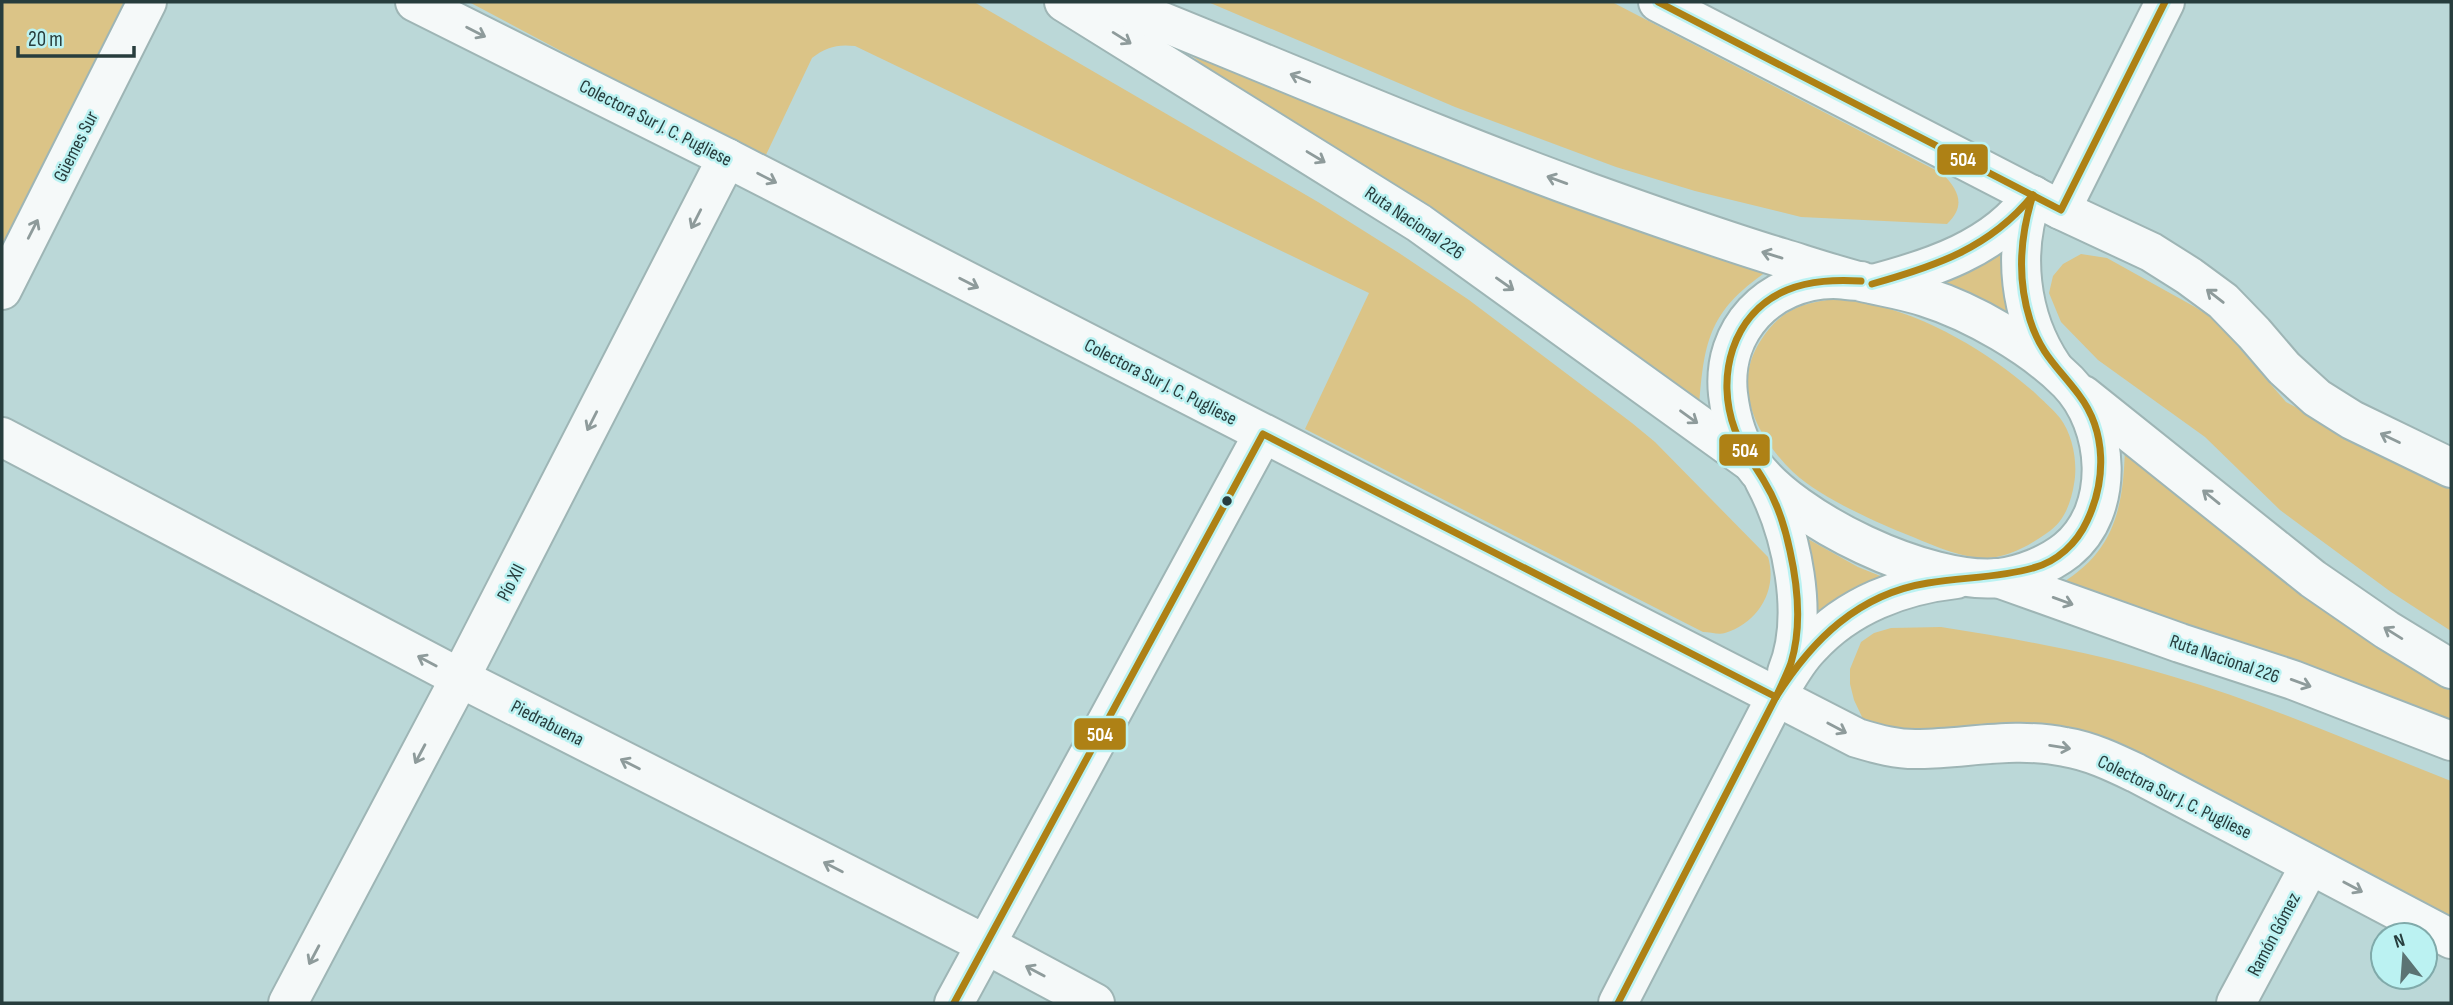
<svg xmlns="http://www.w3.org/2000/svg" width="2453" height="1005" viewBox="0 0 2453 1005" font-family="'Sofia Sans Condensed',sans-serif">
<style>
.green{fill:#dbc487}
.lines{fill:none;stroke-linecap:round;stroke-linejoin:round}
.minor-casing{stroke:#9eb5b5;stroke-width:42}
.tertiary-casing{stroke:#9eb5b5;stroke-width:42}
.secondary-casing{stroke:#9eb5b5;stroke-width:42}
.trunk-casing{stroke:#9eb5b5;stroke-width:42}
.minor{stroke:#f5f9f9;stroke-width:38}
.tertiary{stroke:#f5f9f9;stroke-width:38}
.secondary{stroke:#f5f9f9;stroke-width:38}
.trunk{stroke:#f5f9f9;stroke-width:38}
.bus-1-casing{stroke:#bbf2f2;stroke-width:12}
.bus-1{stroke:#ae8115;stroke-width:7}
.oneway{stroke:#8e9b9b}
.bus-dot{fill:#273d3d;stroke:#bbf2f2;stroke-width:2.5}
.labels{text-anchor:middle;stroke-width:5;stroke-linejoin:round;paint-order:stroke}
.street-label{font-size:19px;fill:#273d3d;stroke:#bbf2f2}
.line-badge{stroke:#bbf2f2;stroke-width:2.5}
.badge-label{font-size:19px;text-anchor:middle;font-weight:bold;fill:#fff}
</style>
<rect width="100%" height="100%" fill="#bbd8d8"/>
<g class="green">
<path d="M2,2H130L2,248Z"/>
<path d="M469,2H974L1318,202L1399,253L1469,300L1632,423L1655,442L1768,557C1778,590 1758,623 1725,633C1719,635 1710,632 1703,632L1305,429L1369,293L855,46C837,44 826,47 812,58L764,159Z"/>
<path d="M1208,2H1612L1943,174C1959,191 1966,206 1947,224L1801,217L1695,191L1616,167L1455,107Z"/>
<path d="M1188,53L1250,74L1772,268C1710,309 1704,338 1699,409L1276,120Z"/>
<path d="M2007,243L2016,317L1942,280Z"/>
<path d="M2081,254L2107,258L2195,307L2215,320L2286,402L2451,489V631L2391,592L2280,510L2205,437L2098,360L2061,322L2049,293L2053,276L2063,264Z"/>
<path d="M1836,299C1846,300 1857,301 1868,303C1929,317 1987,351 2034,392C2042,400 2053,409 2060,418C2073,435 2078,463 2074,484C2071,503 2064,522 2047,533C2027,547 2004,560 1979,558C1953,555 1928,543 1903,533C1869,519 1820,497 1793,472C1759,439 1732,390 1758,345C1778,311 1799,303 1836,299Z"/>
<path d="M2125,443L2451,686V725L2053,588C2115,555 2124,508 2125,443Z"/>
<path d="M1808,539L1858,567L1883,577L1813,621C1816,593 1814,567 1808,539Z"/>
<path d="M1941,627C2018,639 2096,653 2171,676C2267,704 2359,745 2451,781V918L2171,771L1945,732L1882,729L1863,719L1854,700L1850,684V669L1861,642L1874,633L1891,628Z"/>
</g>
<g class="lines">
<g class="minor-casing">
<g id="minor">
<path d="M2,290L147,2"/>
<path d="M2,437L460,678L985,944L1095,1003"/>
<path d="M288,1003L460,678L727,158"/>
<path d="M954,1003L1263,434"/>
<path d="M2236,1003L2310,865"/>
</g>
</g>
<g class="tertiary-casing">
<g id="tertiary">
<path d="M2061,210L2165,2"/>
<path d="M1618,1003L1776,697"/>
</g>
</g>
<g class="secondary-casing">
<g id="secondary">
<path d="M415,2L727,158L1857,738C1877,744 1898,750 1920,749C1968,748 2017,737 2065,747C2090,751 2113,762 2136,773L2451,939"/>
<path d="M1658,2L2061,210L2151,252L2189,276L2223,301L2254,333L2284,368L2317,398L2352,420L2451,468"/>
</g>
</g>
<g class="trunk-casing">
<g id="trunk">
<path d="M1064,2L1419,223L1748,460"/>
<path d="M1113,2C1272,65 1428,134 1588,192C1652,215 1716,238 1782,258C1808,266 1835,275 1862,282C1883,287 1904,290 1925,297C1973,312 2033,347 2068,382C2110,425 2116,510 2067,550C2048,565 2022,575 1999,578C1928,585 1793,521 1752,463C1738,443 1731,419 1728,394C1721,330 1769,280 1833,279C1842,279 1852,281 1861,281"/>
<path d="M2033,195C2012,251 2019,317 2053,367"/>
<path d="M1873,284C1930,269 1996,248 2031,197"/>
<path d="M2083,395L2313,579L2387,630L2451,669"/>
<path d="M1764,480C1792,532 1810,616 1787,672"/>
<path d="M1998,578L2180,643L2293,680L2451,741"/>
<path d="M1776,697C1787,679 1796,661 1810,647C1848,605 1902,585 1956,579"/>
</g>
</g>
<use href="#minor" class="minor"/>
<use href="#tertiary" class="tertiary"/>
<use href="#secondary" class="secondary"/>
<use href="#trunk" class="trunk"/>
<g class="bus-1-casing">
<g id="bus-1">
<path d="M1658,2L2061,210L2165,2"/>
<path d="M1872,284C1936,266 1990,248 2033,195"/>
<path d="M1776,697C1781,686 1787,674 1791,663C1802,627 1798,587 1790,551C1785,527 1777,502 1764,481C1754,464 1742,449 1735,430C1715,377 1732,313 1787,290C1811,280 1836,280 1861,281"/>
<path d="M954,1003L1263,434L1776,697"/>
<path d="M1618,1003L1776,697C1812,640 1858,594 1928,583C1963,577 1998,578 2033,568C2057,562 2077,543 2087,521C2106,481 2107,432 2079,395C2059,368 2041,355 2030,320C2017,279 2020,236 2033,195"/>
</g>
</g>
<use href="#bus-1" class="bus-1"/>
</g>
<defs><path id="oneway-shaft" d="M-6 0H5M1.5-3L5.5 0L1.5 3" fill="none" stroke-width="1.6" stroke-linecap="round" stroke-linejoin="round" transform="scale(1.75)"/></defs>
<g class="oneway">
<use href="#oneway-shaft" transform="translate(476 32) rotate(27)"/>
<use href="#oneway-shaft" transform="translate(1122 38) rotate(32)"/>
<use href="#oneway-shaft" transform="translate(1300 78) rotate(-158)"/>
<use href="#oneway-shaft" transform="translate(1316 157) rotate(31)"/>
<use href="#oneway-shaft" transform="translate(767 178) rotate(27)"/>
<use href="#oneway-shaft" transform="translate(1557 180) rotate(-160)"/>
<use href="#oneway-shaft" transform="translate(696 219) rotate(117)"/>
<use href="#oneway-shaft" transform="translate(33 229) rotate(-63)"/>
<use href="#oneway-shaft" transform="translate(1772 255) rotate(-163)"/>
<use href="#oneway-shaft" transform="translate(969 283) rotate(27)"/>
<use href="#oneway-shaft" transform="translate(1505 284) rotate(35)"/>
<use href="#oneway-shaft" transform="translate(2215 296) rotate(-142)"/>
<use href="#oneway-shaft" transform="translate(1689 417) rotate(36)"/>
<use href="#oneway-shaft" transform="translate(592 421) rotate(117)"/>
<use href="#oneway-shaft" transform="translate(2390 438) rotate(-154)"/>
<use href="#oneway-shaft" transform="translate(2211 497) rotate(-141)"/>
<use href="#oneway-shaft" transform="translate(2063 601) rotate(20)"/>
<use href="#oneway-shaft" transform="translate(2393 633) rotate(-148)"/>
<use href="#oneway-shaft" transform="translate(427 661) rotate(-152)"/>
<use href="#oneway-shaft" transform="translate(2301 683) rotate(20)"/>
<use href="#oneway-shaft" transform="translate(1837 728) rotate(28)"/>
<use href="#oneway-shaft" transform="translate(2060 747) rotate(9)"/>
<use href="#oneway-shaft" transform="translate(420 754) rotate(118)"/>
<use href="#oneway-shaft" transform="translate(630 764) rotate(-153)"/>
<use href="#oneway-shaft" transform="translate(833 867) rotate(-153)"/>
<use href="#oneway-shaft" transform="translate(2353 887) rotate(28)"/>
<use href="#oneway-shaft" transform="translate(314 955) rotate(118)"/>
<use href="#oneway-shaft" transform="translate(1035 971) rotate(-152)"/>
</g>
<circle class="bus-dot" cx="1227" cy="501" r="6"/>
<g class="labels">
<g class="street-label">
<text transform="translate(656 122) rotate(27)" y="7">Colectora Sur J. C. Pugliese</text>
<text transform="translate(75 146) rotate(-63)" y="7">Güemes Sur</text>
<text transform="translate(1415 222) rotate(34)" y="7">Ruta Nacional 226</text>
<text transform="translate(1161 381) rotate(27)" y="7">Colectora Sur J. C. Pugliese</text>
<text transform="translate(510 582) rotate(-63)" y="7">Pío XII</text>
<text transform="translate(2225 658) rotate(19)" y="7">Ruta Nacional 226</text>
<text transform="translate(548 722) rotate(27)" y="7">Piedrabuena</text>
<text transform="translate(2175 796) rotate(26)" y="7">Colectora Sur J. C. Pugliese</text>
<text transform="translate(2273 934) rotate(-62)" y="7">Ramón Gómez</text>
</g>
</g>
<g class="line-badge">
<rect x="1936" y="143" width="53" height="33" rx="7" fill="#ae8115"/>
<rect x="1718" y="433" width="53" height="34" rx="7" fill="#ae8115"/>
<rect x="1073" y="717" width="54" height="34" rx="7" fill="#ae8115"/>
</g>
<g class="badge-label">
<text x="1963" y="166">504</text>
<text x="1745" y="457">504</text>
<text x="1100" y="741">504</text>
</g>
<rect width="2453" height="1005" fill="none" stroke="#273d3d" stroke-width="7"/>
<g transform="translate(2404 956) rotate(343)"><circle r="33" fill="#bbf2f2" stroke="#80aaaa" stroke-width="2"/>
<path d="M0-5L12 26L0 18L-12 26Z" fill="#5b7373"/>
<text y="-10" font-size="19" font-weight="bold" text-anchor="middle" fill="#273d3d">N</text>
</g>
<path d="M18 46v10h116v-10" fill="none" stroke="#273d3d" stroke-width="3.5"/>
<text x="28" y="46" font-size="21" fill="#273d3d" stroke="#bbf2f2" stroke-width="5" paint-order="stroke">20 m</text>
</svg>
